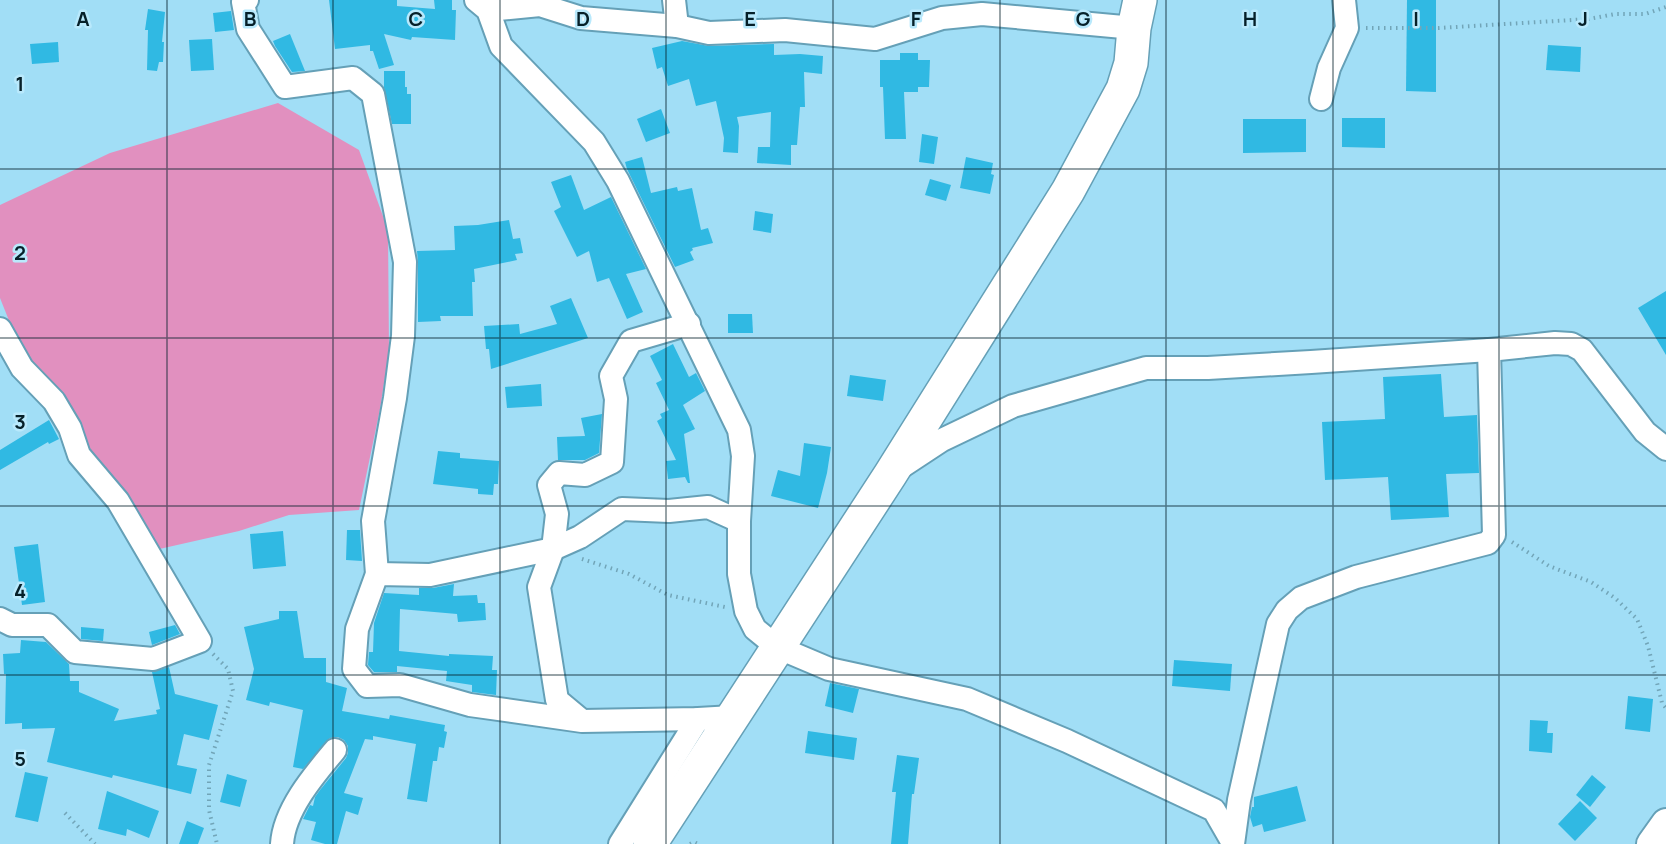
<svg xmlns="http://www.w3.org/2000/svg" width="1666" height="844" viewBox="0 0 1666 844" font-family="Manrope,sans-serif">
<style>
.green{fill:#e190bf}
.building{fill:#30b9e3}
.lines{fill:none;stroke-linecap:round;stroke-linejoin:round}
.minor-casing{stroke:#65a0b7;stroke-width:26}
.tertiary-casing{stroke:#65a0b7;stroke-width:32}
.secondary-casing{stroke:#65a0b7;stroke-width:36}
.path{stroke:#72a5b8;stroke-width:4;stroke-dasharray:1.5 4.5;stroke-linecap:butt}
.minor{stroke:#fff;stroke-width:22}
.tertiary{stroke:#fff;stroke-width:28}
.secondary{stroke:#fff;stroke-width:33}
.grid{fill:none;stroke:#062029;stroke-width:1.5;stroke-opacity:0.55}
.grid-label{font-size:20px;text-anchor:middle;font-weight:bold;fill:#062029;stroke:#b9e9fc;stroke-width:5;stroke-linejoin:round;paint-order:stroke}
</style>
<rect width="100%" height="100%" fill="#a1def6"/>
<path class="green" d="M278,103L359,150L388,230L389,351L380,409L359,510L289,515L239,531L155,550L16,338L0,298V205L110,153Z"/>
<g class="building">
<path d="M329,0H397V6L435,9L434,0H452V10H456L455,40L412,37L411,40L384,34L394,65L379,69L373,51H370V45L335,49Z"/>
<path d="M1407,0H1436V92L1406,91Z"/>
<path d="M148,9L165,12L162,42H164L163,62H159L157,71L147,70L148,30H145Z"/>
<path d="M231,11L234,30L215,32L213,13Z"/>
<path d="M290,34L305,71L292,72L275,46L273,41Z"/>
<path d="M212,39L214,70L191,71L189,40Z"/>
<path d="M682,41L709,46L774,44V55L800,54L823,56L822,74L804,72L805,107H800L797,145H791V165L757,163L758,147H770L771,112L737,117L739,126L738,153L723,152L724,138L716,101L696,106L689,79L668,86L662,67L657,69L652,48Z"/>
<path d="M58,42L59,62L32,64L30,44Z"/>
<path d="M1548,45L1581,47L1580,72L1546,70Z"/>
<path d="M900,53H918V60H930L929,87H918V92H904L906,139H885L883,87H880V60H900Z"/>
<path d="M384,71H405V87H407V94H411V124H392L384,88Z"/>
<path d="M661,109L670,133L646,142L637,119Z"/>
<path d="M1342,118H1385V148L1342,147Z"/>
<path d="M1243,119H1306V152L1243,153Z"/>
<path d="M922,134L938,137L934,164L919,162Z"/>
<path d="M642,157L651,193L677,187L678,191L692,188L701,230L708,228L713,243L692,248L693,250L690,252L694,260L675,267L627,169L625,162Z"/>
<path d="M966,157L993,163L991,174L994,175L990,194L960,188Z"/>
<path d="M571,175L584,210L611,197L646,269L626,274L643,312L627,319L609,278L597,282L589,251L577,257L554,211L561,207L551,182Z"/>
<path d="M930,179L951,185L946,201L925,195Z"/>
<path d="M755,211L773,214L771,233L753,230Z"/>
<path d="M509,220L513,239L520,238L523,253L515,254L517,260L474,269L475,282H472L473,316H440L441,321L418,322V262L417,251L455,250L454,226L478,225Z"/>
<path d="M1666,291V355L1638,308Z"/>
<path d="M571,298L588,338L491,369L489,349H486L484,326L519,324L520,334L557,324L550,306Z"/>
<path d="M728,314H752L753,333H728Z"/>
<path d="M673,344L689,377L696,373L705,391L683,405L695,429L684,434L690,483H688L685,477L668,479L666,461L676,460L657,421L662,418L660,414L669,410L656,383L662,380L650,356Z"/>
<path d="M1441,374L1444,417L1477,415L1479,473L1446,474L1449,517L1391,520L1388,477L1325,480L1322,422L1385,419L1383,377Z"/>
<path d="M850,375L886,380L883,401L847,396Z"/>
<path d="M541,384L542,406L507,408L505,387Z"/>
<path d="M602,414L599,453L585,460H558L557,437L585,436L581,418Z"/>
<path d="M49,420L59,439L49,444L48,442L0,470V450Z"/>
<path d="M804,443L831,447L827,473L818,508L771,496L778,470L800,476Z"/>
<path d="M438,451L460,453V458L499,461L498,484H494L493,495L478,494V489L433,484Z"/>
<path d="M347,530H360L362,561L346,560Z"/>
<path d="M283,531L286,566L253,569L250,534Z"/>
<path d="M38,544L45,602L22,605L14,547Z"/>
<path d="M454,584L453,596L477,595L478,603H485L486,620L458,622L457,614L400,609L399,651L449,656V654L493,656L492,670H497L496,695L472,692V685L446,681L447,671L397,666V672H374L368,665L369,652H373L374,623L384,593L419,595V588H433Z"/>
<path d="M279,611H297L304,658H326V682L347,688L342,711L389,719L390,715L445,725L444,731L447,732L444,748L439,747L437,761H433L427,802L407,799L416,744L373,736V740L365,739L344,793L363,798L358,815L346,811L337,844H325L311,840L316,822L303,819L310,805L313,806L315,797L320,790L346,758L348,753V746L344,740L338,737L330,738L303,769L293,767L303,710L270,702L269,706L246,700L254,669L244,627L279,619Z"/>
<path d="M175,625L180,634L152,645L149,632Z"/>
<path d="M81,627L104,629L103,641L81,639Z"/>
<path d="M21,640L46,642L69,664L70,681H79V692L119,709L114,721L157,714L156,710L160,709L152,672L169,667L175,694L218,705L209,740L184,734L177,765L197,769L191,794L113,775L112,778L47,762L55,728L22,729V723L5,724L6,674H4L3,654L20,653Z"/>
<path d="M1174,660L1232,664L1230,691L1172,686Z"/>
<path d="M830,683L859,689L853,713L825,706Z"/>
<path d="M1628,696L1653,699L1650,732L1625,729Z"/>
<path d="M1530,720L1548,721L1547,733H1553L1552,753L1529,751Z"/>
<path d="M808,731L857,738L854,760L805,753Z"/>
<path d="M897,755L919,758L914,794H912L908,844H891L896,792H892Z"/>
<path d="M25,772L48,777L38,822L15,817Z"/>
<path d="M227,774L247,780L240,807L220,802Z"/>
<path d="M1592,775L1606,787L1590,807L1576,795Z"/>
<path d="M1297,786L1306,821L1264,832L1262,824L1253,827L1250,817L1252,807H1254V797Z"/>
<path d="M107,791L159,811L149,838L127,829L126,836L98,829Z"/>
<path d="M1580,801L1597,818L1575,841L1558,824Z"/>
<path d="M187,821L204,828L198,844H179Z"/>
</g>
<g class="lines">
<g class="minor-casing">
<g id="minor">
<path d="M247,0L243,2L248,29L285,87L353,78L373,94L405,262L403,336L395,398L373,521L377,574"/>
<path d="M476,0L488,10L501,46L594,142L618,181L739,430L743,456L739,521V574L746,611L755,629L777,647L829,669L967,699L1067,741L1214,810L1233,843"/>
<path d="M674,0L677,26"/>
<path d="M488,10L540,5L581,18L677,26L709,33L785,30L875,39L942,18L982,14L1134,28"/>
<path d="M1321,99L1329,68L1347,28L1344,0"/>
<path d="M0,329L22,368L54,401L70,428L79,455L118,501L200,641L153,659L75,652L48,625H12L0,619"/>
<path d="M898,469L942,440L1013,406L1146,368H1208L1311,362L1489,350L1555,343L1571,344L1582,350L1645,432L1666,449"/>
<path d="M733,717L698,719L582,721L470,705L400,685L367,686L354,669L357,629L377,574L430,575L553,549L580,537L622,509L669,511L708,507L739,521"/>
<path d="M581,720L557,700L539,587L553,549L557,514L549,485L559,473L585,475L612,462L616,399L611,376L631,341L689,324"/>
<path d="M282,844C284,810 314,775 335,750"/>
<path d="M620,844L698,719"/>
<path d="M1233,844L1239,800L1278,624L1287,610L1301,598L1356,577L1488,543L1494,535L1489,350"/>
</g>
</g>
<g class="tertiary-casing">
<path id="tertiary" d="M1651,844L1666,823"/>
</g>
<g class="secondary-casing">
<path id="secondary" d="M650,844L890,475L1068,191L1123,89L1131,63L1134,28L1140,0"/>
</g>
<g class="path">
<path d="M1366,28H1439L1589,19L1615,14H1645L1666,7"/>
<path d="M1512,542L1549,566L1591,582L1615,598L1637,619L1648,646L1662,703L1666,708"/>
<path d="M582,559L629,574L668,595L725,607"/>
<path d="M213,654L228,669L233,691L209,765V810L217,844"/>
<path d="M65,813L95,844"/>
<path d="M690,844L694,842L698,844"/>
</g>
<use href="#minor" class="minor"/>
<use href="#tertiary" class="tertiary"/>
<use href="#secondary" class="secondary"/>
</g>
<path class="grid" d="M167,0V844M333,0V844M500,0V844M666,0V844M833,0V844M1000,0V844M1166,0V844M1333,0V844M1499,0V844M0,169H1666M0,338H1666M0,506H1666M0,675H1666"/>
<g class="grid-label">
<text x="83" y="26">A</text>
<text x="250" y="26">B</text>
<text x="416" y="26">C</text>
<text x="583" y="26">D</text>
<text x="750" y="26">E</text>
<text x="916" y="26">F</text>
<text x="1083" y="26">G</text>
<text x="1250" y="26">H</text>
<text x="1416" y="26">I</text>
<text x="1583" y="26">J</text>
<text x="20" y="91">1</text>
<text x="20" y="260">2</text>
<text x="20" y="429">3</text>
<text x="20" y="598">4</text>
<text x="20" y="766">5</text>
</g>
</svg>
